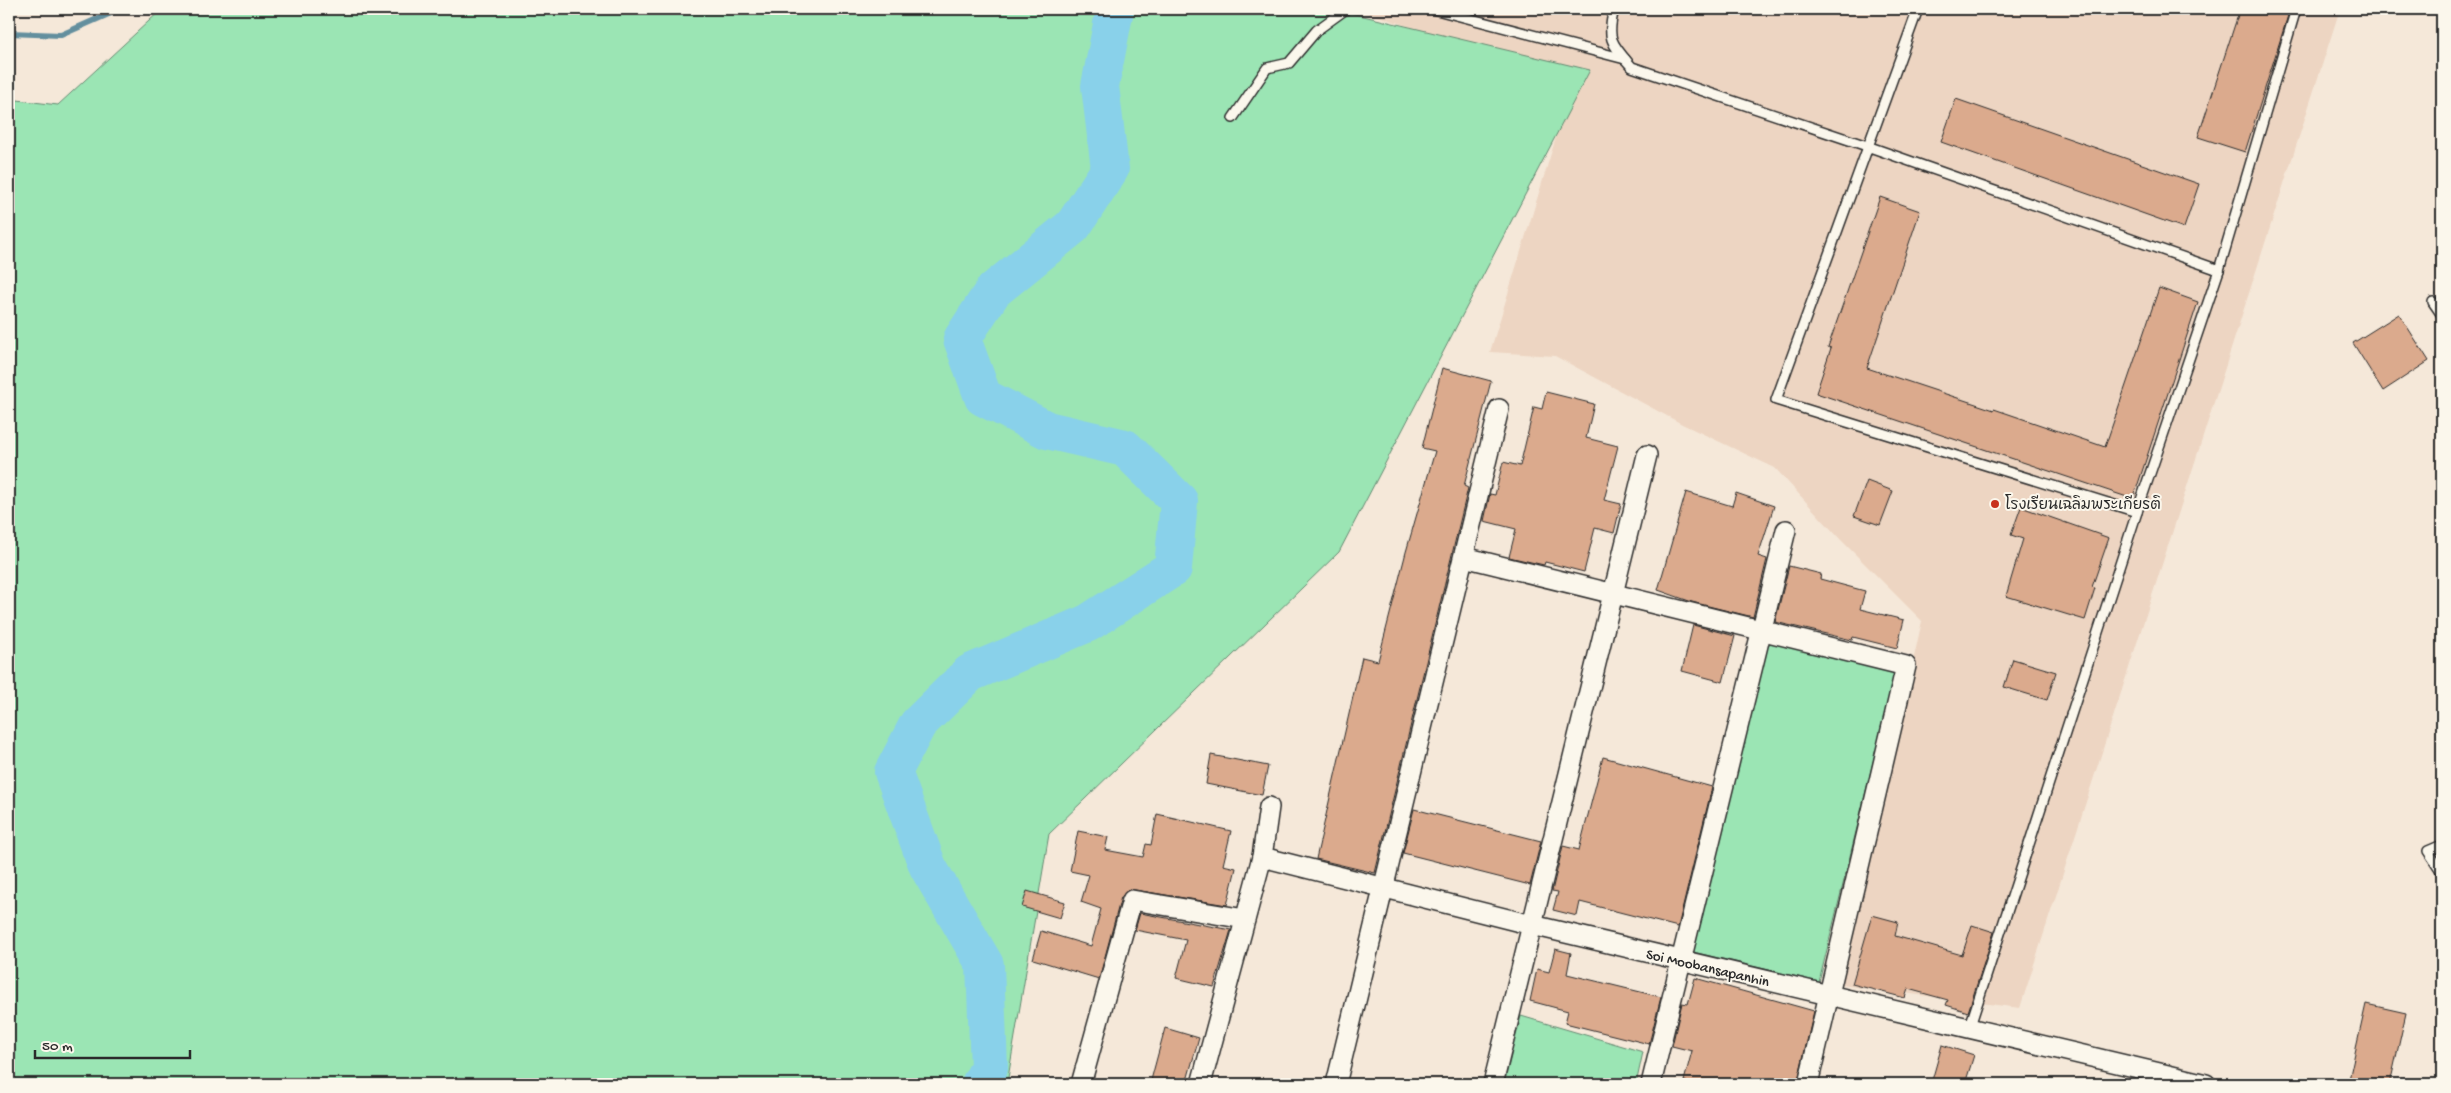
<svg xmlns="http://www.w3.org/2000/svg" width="2451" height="1093" viewBox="0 0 2451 1093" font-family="'Gochi Hand','Playpen Sans Thai',sans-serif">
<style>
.built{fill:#edd5c2}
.green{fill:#9be5b4;stroke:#638870}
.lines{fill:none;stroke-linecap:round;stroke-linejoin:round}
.stream{stroke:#638f9e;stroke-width:6}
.river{stroke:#89d1ea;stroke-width:38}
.building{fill:#dbaa8d;stroke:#2b2b2b}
.service-casing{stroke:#2b2b2b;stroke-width:12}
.minor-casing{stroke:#2b2b2b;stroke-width:22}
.service{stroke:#fbf7ec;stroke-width:9}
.minor{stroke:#fbf7ec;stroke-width:19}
.poi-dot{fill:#c8321e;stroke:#fbf7ec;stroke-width:2}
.labels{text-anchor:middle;stroke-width:4;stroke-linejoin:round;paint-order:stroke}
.poi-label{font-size:15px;fill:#2b2b2b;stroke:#fbf7ec;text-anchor:start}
.street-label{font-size:15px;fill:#2b2b2b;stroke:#fbf7ec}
</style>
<rect width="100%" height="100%" fill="#f5e8d9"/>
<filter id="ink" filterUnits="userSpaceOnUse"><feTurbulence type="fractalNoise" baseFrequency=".02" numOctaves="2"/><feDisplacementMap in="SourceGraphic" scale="10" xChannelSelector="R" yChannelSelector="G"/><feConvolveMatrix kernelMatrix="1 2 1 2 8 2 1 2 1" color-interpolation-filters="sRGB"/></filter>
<g filter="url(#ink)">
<path class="built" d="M1357,9H2340L2020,1008L1841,985L1922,621L1840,539L1775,468L1682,424L1555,356L1490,352L1573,82Z"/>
<g class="green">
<path d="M162,9H1334L1590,70L1339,552L1049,834L1007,1084H9V99L58,105Z"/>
<path d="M1769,640L1895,673L1819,982L1693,952Z"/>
<path d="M1521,1016L1643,1052L1636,1084H1504Z"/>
</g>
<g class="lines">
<path class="stream" d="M9,33L61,35L120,9"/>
<path class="river" d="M980,1084L989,1068L985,965L928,867L893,772L918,724L970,673L1088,623L1173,568L1179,501L1125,448L1047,430L983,397L962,339L993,291L1073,226L1110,169L1100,86L1115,9"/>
</g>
<g class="building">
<path d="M2240,9H2290L2245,152L2198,137Z"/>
<path d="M1956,99L2199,184L2184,228L1941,142Z"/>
<path d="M1880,197L1920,211L1867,368L1994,410V409L2105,447L2159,288L2198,302L2133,499L1816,393L1831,348L1828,347Z"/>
<path d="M2399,314L2429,361L2383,391L2353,343Z"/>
<path d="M1442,368L1491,381L1464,486L1468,488L1375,873L1316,859L1362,657L1378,661L1406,552L1435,451L1422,448Z"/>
<path d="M1546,392L1594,404L1586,438L1618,446L1604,500L1621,504L1614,533L1595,528L1584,572L1545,562L1544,565L1509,557L1516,529L1484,521L1490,494L1495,495L1503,462L1520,466L1534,407L1542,409Z"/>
<path d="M1867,481L1893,491L1880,525L1854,516Z"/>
<path d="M1686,492L1732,506L1736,493L1774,506L1758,556L1767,559L1753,617L1692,602L1658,590Z"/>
<path d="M2021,507L2109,538L2092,587L2095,588L2085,620L2006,596L2023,539L2011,535Z"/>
<path d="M1789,566L1821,574L1820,579L1865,591L1860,609L1904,620L1897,648L1853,637L1852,640L1775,622Z"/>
<path d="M1693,625L1735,636L1723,682L1682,671Z"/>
<path d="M2013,659L2056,672L2047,700L2004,687Z"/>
<path d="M1211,755L1268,766L1262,795L1206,784Z"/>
<path d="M1603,757L1712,787L1678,927L1580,902L1577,916L1553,910L1558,892L1552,891L1563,846L1579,850Z"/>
<path d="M1414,809L1541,841L1530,885L1403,853Z"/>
<path d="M1157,814L1231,831L1223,865L1236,868L1227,905L1129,889L1121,897L1099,979L1033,959L1041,931L1091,946L1101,909L1081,902L1089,875L1070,871L1078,831L1108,837L1105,850L1143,857L1146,844L1151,845Z"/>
<path d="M1027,891L1065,902L1060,918L1022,907Z"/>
<path d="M1140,913L1231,930L1214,987L1176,978L1186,940L1135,930Z"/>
<path d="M1872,915L1898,922L1895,936L1962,955L1972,925L1994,932L1968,1012L1946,1005L1948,1000L1908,989L1905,998L1852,984Z"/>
<path d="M1555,949L1571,953L1567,974L1661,997L1649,1044L1565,1023L1568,1011L1530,1001L1537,969L1549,972Z"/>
<path d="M1695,978L1814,1011L1797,1084H1687V1082L1684,1081L1692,1051L1672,1046L1682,1003L1688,1004Z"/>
<path d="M2366,1004L2406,1013L2390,1084H2348Z"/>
<path d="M1165,1028L1199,1038L1186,1084H1150Z"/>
<path d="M1942,1045L1974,1055L1965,1084H1931Z"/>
</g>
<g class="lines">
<g class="service-casing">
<g id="service">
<path d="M1433,9L1625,59"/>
<path d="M1614,9C1606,40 1612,44 1632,67L1867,146L2219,270"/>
<path d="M1918,9L1776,400L2137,512"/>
<path d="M1233,118L1267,68L1289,63L1317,30L1346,9"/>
<path d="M2433,302L2442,315"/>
<path d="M2442,845L2428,851L2442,872"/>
<path d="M1969,1029L2137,512L2219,270L2296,9"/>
</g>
</g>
<g class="minor-casing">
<g id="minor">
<path d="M1464,557L1906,666L1808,1084"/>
<path d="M1269,807L1262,857L1532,925L2206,1084"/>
<path d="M1081,1084L1132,900L1245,919"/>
<path d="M1201,1084L1262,857"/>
<path d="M1336,1084L1499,409"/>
<path d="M1493,1084L1647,455"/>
<path d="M1651,1084L1786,530"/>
</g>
</g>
<use href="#service" class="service"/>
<use href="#minor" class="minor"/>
</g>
</g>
<circle class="poi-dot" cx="1995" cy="504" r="5"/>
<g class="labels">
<g class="poi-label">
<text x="2005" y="509">โรงเรียนเฉลิมพระเกียรติ</text>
</g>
<g class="street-label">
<text transform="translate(1708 967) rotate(13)" y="5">Soi Moobansapanhin</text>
</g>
</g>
<rect width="2451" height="1093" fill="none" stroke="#fbf7ec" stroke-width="30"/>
<rect x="15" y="15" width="2421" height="1063" fill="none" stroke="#2b2b2b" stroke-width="2" filter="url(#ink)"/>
<path d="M35 1050v8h155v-8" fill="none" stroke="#2b2b2b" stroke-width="2.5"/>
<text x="42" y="1050" font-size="15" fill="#2b2b2b" stroke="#fbf7ec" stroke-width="4" paint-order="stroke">50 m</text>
</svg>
